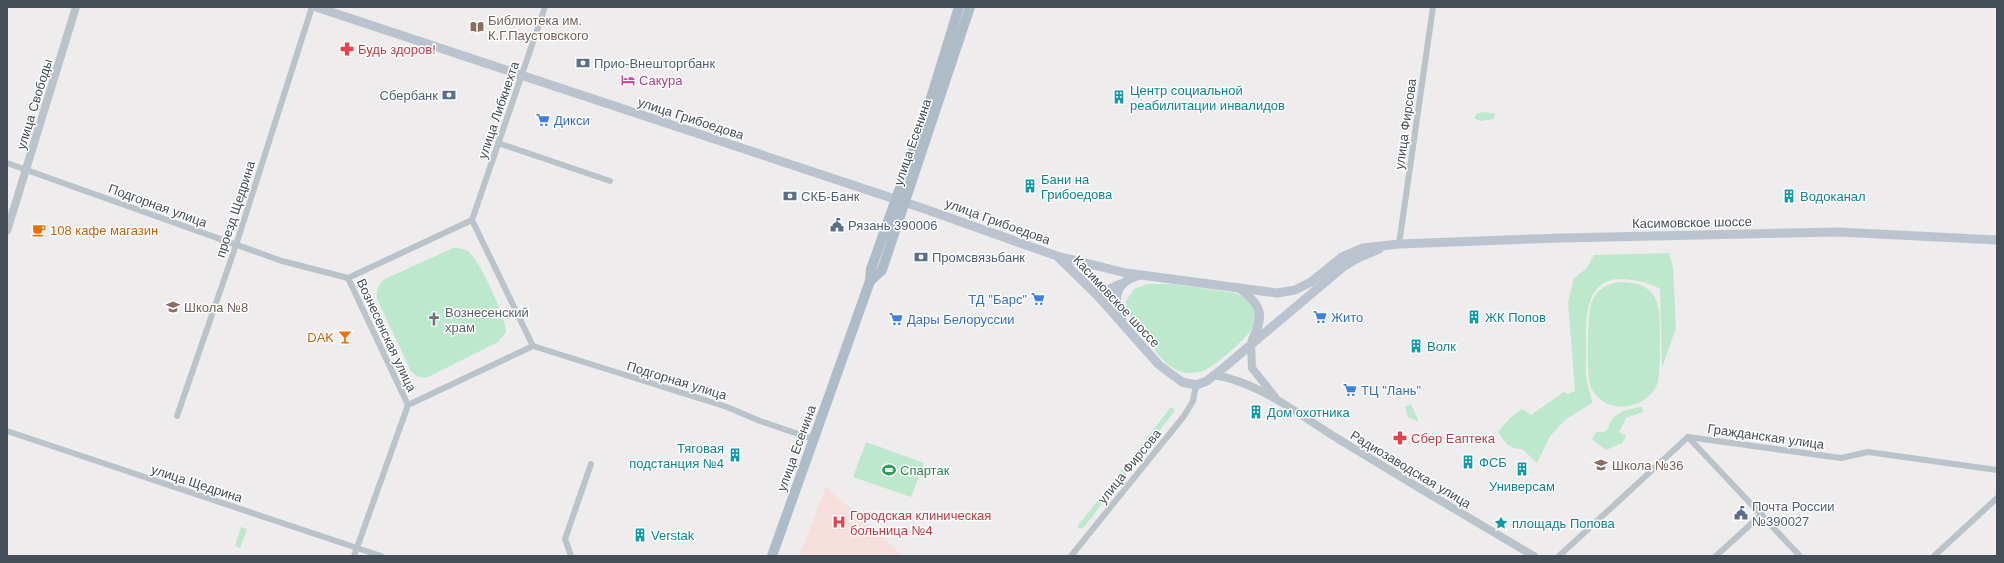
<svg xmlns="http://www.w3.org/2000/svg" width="2004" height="563" viewBox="0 0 2004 563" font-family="Arial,sans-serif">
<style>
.medical{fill:#f7dfdd}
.green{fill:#bee8cd}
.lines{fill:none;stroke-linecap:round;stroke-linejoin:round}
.minor{stroke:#bbc3ca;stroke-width:6}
.tertiary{stroke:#bbc3ca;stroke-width:8}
.secondary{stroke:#bbc4ce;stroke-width:9}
.primary{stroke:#aebcc8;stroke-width:10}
.labels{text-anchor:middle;stroke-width:3;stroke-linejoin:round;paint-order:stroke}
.education-label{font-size:13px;fill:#785e54;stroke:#fff;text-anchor:start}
.health-label{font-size:13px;fill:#be3a42;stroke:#fff;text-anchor:start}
.service-label{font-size:13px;fill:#4e5e75;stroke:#fff;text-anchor:start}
.hotel-label{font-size:13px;fill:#b23c85;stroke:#fff;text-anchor:start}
.culture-label{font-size:13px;fill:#0d838f;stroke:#fff;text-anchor:start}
.street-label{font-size:13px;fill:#464f57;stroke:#fff}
.shop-label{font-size:13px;fill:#366cbe;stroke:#fff;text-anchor:start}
.food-label{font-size:13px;fill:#c56008;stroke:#fff;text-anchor:start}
.worship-label{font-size:13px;fill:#5b616d;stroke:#fff;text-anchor:start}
.leisure-label{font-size:13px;fill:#27864d;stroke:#fff;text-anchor:start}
</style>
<rect width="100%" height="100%" fill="#eeecec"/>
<path class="medical" d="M826,487L903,556H799Z"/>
<g class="green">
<path d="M1483,112L1495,114L1494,119L1480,121L1474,118L1477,113Z"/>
<path d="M453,248C459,248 465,248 470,253C480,262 507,320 506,332L498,342L428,377C421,379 415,376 411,371L377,299C376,290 378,285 385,279Z"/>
<path d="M1669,253L1673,267L1676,328L1662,368L1660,289C1649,282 1636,280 1622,279C1583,278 1586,322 1586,349C1586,361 1585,374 1588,386C1589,392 1592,396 1592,403L1565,420L1550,436L1537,463L1522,449C1509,449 1504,442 1498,432L1510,418L1522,409L1531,415L1564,392L1568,394L1575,391L1568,302L1574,278L1587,268L1594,255Z"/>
<path d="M1621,282C1662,283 1660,308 1660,341C1660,355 1660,368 1658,382C1648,410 1606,417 1591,388C1586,377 1587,312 1592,301C1597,289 1609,283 1621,282Z"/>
<path d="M1148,284H1172L1236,293C1247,298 1259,310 1255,324C1252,334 1214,367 1203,371C1196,373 1187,374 1179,371C1166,366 1159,355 1150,345C1137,330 1128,322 1126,301L1134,289Z"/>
<path d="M1411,404L1419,422L1408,417L1405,407Z"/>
<path d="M1171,407L1174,409V412L1084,527L1080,529L1077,527Z"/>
<path d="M1642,407L1643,412L1626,418L1619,432L1626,436L1622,443L1606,450L1592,439L1596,432H1604L1608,429C1612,412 1627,409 1642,407Z"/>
<path d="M866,442L924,463L911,497L853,477Z"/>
<path d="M241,527L247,529L240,548L235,546Z"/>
</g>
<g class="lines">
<g class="minor">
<path d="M498,143L610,181"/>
<path d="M7,163L282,261L348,278"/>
<path d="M472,220L545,7"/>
<path d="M1399,244L1433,7"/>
<path d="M533,346L727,407L760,421L813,439"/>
<path d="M177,416L236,245L312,7"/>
<path d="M7,431L381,556"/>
<path d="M1688,437L1841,458L1868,452L1997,470"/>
<path d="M1688,437L1800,556"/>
<path d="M354,556L408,405L533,346L472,220L348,278L408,405"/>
<path d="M571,556L565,539L591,464"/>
<path d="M1071,556L1184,416L1193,401L1196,385"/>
<path d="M1559,556L1688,437"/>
<path d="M1716,556L1762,514"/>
<path d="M1934,556L1997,498"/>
</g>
<g class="tertiary">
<path d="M7,231L76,7"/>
<path d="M1251,344L1252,368L1275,397"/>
<path d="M1214,375C1262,383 1300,416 1340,440C1404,479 1469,518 1534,556"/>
</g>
<g class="secondary">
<path d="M316,7L922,208L1057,256L1126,273L1277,293L1295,290L1311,282L1342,257L1363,248L1399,244L1561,238L1838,232L1997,240"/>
<path d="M1058,257L1097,295L1159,365L1182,382L1196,385L1207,381L1227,365L1343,267L1358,258L1379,249"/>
<path d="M1239,288C1263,306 1264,315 1252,341"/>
<path d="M1097,295L1120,284"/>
<path d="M1122,319C1112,299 1115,283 1137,276"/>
</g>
<g class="primary">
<path d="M870,281L882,270L970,7"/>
<path d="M772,556L870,281L871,269L924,121L959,7"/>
</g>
</g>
<defs>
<g id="library-bare" transform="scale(1.08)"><path d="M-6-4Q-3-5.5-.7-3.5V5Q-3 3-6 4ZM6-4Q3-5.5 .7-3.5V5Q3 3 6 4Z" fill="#8d6e63" stroke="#fff" stroke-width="2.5" paint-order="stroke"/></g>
<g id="pharmacy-bare" transform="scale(1.08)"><path d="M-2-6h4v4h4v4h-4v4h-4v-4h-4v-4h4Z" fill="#e0444e" stroke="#fff" stroke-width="2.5" paint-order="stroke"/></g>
<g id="bank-bare" transform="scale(1.08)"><path d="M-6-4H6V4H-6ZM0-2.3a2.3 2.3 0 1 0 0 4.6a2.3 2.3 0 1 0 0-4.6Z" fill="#5c6f8a" stroke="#fff" stroke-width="2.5" paint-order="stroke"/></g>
<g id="hotel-bare" transform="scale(1.08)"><path d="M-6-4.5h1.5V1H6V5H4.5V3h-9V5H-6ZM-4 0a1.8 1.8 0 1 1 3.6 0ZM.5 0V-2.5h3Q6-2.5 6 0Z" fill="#d1479c" stroke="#fff" stroke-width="2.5" paint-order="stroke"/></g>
<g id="building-bare" transform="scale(1.08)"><path d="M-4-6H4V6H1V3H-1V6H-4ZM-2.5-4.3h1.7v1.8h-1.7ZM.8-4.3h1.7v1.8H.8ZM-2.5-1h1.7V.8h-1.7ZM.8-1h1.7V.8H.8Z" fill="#0f9aa8" stroke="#fff" stroke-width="2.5" paint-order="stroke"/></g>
<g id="supermarket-bare" transform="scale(1.08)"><path d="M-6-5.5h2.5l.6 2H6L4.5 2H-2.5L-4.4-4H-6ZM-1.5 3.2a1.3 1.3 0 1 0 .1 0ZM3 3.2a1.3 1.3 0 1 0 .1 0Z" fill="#3f7fe0" stroke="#fff" stroke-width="2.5" paint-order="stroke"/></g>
<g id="civic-bare" transform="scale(1.08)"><path d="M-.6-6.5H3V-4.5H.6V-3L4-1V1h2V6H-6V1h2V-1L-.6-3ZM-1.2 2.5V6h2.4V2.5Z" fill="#5c6f8a" stroke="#fff" stroke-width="2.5" paint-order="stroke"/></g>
<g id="cafe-bare" transform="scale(1.08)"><path d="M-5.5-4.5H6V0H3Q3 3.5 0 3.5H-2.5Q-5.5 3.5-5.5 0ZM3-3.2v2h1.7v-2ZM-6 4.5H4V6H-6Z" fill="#e8710a" stroke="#fff" stroke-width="2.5" paint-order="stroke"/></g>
<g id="school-bare" transform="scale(1.08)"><path d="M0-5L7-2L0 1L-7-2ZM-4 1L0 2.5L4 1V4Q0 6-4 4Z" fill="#8d6e63" stroke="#fff" stroke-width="2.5" paint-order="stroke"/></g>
<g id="church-bare" transform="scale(1.08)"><path d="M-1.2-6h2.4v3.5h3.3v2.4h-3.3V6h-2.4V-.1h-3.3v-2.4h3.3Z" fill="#6b7280" stroke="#fff" stroke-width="2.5" paint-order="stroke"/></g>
<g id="bar-bare" transform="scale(1.08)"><path d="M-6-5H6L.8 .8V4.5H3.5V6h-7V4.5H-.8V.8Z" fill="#e8710a" stroke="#fff" stroke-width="2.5" paint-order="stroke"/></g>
<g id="stadium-bare" transform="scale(1.08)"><path d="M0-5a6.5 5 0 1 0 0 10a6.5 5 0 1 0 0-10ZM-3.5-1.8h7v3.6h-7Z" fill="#2e9e5b" stroke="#fff" stroke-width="2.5" paint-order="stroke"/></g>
<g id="hospital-bare" transform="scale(1.08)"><path d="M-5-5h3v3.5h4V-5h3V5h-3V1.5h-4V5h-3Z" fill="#e0444e" stroke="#fff" stroke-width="2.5" paint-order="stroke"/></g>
<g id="sight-bare" transform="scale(1.08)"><path d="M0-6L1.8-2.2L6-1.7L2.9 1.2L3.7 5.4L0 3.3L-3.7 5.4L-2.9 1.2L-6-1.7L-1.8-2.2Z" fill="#0f9aa8" stroke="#fff" stroke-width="2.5" paint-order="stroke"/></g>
</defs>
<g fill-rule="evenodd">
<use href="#library-bare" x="477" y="27"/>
<use href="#pharmacy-bare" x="347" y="49"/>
<use href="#bank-bare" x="583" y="63"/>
<use href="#hotel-bare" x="628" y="80"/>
<use href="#bank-bare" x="449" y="95"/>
<use href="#building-bare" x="1119" y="97"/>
<use href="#supermarket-bare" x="543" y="120"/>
<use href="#building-bare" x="1030" y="186"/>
<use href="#bank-bare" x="790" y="196"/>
<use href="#building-bare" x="1789" y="196"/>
<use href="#civic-bare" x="837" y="225"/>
<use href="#cafe-bare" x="39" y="230"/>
<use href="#bank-bare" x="921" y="257"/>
<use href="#supermarket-bare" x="1038" y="299"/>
<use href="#school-bare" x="173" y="307"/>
<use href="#supermarket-bare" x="1320" y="317"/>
<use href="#building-bare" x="1474" y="317"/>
<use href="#church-bare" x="434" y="319"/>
<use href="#supermarket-bare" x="896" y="319"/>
<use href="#bar-bare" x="345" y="337"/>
<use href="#building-bare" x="1416" y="346"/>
<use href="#supermarket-bare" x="1350" y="390"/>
<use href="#building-bare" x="1256" y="412"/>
<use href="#pharmacy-bare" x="1400" y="438"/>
<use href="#building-bare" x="735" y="455"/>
<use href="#building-bare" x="1468" y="462"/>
<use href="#school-bare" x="1601" y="465"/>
<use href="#building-bare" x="1522" y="469"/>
<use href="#stadium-bare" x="889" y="470"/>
<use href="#civic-bare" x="1741" y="513"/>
<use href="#hospital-bare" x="839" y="522"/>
<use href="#sight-bare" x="1501" y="523"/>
<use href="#building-bare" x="640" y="535"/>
</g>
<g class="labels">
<g class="education-label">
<text x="488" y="25">Библиотека им.<tspan x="488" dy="15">К.Г.Паустовского</tspan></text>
<text x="184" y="312">Школа №8</text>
<text x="1612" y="470">Школа №36</text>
</g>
<g class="health-label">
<text x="358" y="54">Будь здоров!</text>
<text x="1411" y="443">Сбер Еаптека</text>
<text x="850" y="520">Городская клиническая<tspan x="850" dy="15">больница №4</tspan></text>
</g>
<g class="service-label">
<text x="594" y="68">Прио-Внешторгбанк</text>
<text x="438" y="100" text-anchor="end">Сбербанк</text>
<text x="801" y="201">СКБ-Банк</text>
<text x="848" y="230">Рязань 390006</text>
<text x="932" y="262">Промсвязьбанк</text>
<text x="1752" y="511">Почта России<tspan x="1752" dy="15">№390027</tspan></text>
</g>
<g class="hotel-label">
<text x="639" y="85">Сакура</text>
</g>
<g class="culture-label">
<text x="1130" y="95">Центр социальной<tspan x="1130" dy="15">реабилитации инвалидов</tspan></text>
<text x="1041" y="184">Бани на<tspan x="1041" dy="15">Грибоедова</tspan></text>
<text x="1800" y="201">Водоканал</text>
<text x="1485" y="322">ЖК Попов</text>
<text x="1427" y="351">Волк</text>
<text x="1267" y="417">Дом охотника</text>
<text x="724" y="453" text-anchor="end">Тяговая<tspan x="724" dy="15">подстанция №4</tspan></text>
<text x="1479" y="467">ФСБ</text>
<text x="1522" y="491" text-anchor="middle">Универсам</text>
<text x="1512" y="528">площадь Попова</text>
<text x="651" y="540">Verstak</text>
</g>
<g class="street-label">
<text transform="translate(34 104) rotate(-73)" y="5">улица Свободы</text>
<text transform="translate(498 110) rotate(-71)" y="5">улица Либкнехта</text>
<text transform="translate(691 118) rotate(18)" y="5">улица Грибоедова</text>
<text transform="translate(1405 124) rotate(-82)" y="5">улица Фирсова</text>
<text transform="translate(912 142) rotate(-71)" y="5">улица Есенина</text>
<text transform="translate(158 205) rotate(20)" y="5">Подгорная улица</text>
<text transform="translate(235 209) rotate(-72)" y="5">проезд Щедрина</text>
<text transform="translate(998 221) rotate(20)" y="5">улица Грибоедова</text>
<text transform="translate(1692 222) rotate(-1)" y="5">Касимовское шоссе</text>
<text transform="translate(1117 301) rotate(47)" y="5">Касимовское шоссе</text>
<text transform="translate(387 335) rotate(65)" y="5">Вознесенская улица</text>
<text transform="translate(677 380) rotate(17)" y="5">Подгорная улица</text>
<text transform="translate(1766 436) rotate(8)" y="5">Гражданская улица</text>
<text transform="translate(796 448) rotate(-70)" y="5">улица Есенина</text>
<text transform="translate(1129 466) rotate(-51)" y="5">улица Фирсова</text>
<text transform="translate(1411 469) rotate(31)" y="5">Радиозаводская улица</text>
<text transform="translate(197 483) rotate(18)" y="5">улица Щедрина</text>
</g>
<g class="shop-label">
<text x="554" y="125">Дикси</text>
<text x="1027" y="304" text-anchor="end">ТД "Барс"</text>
<text x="1331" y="322">Жито</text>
<text x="907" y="324">Дары Белоруссии</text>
<text x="1361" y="395">ТЦ "Лань"</text>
</g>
<g class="food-label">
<text x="50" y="235">108 кафе магазин</text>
<text x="334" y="342" text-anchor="end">DAK</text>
</g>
<g class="worship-label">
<text x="445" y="317">Вознесенский<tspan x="445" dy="15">храм</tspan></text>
</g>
<g class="leisure-label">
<text x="900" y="475">Спартак</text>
</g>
</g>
<rect width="2004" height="563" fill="none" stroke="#464f57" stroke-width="16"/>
</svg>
